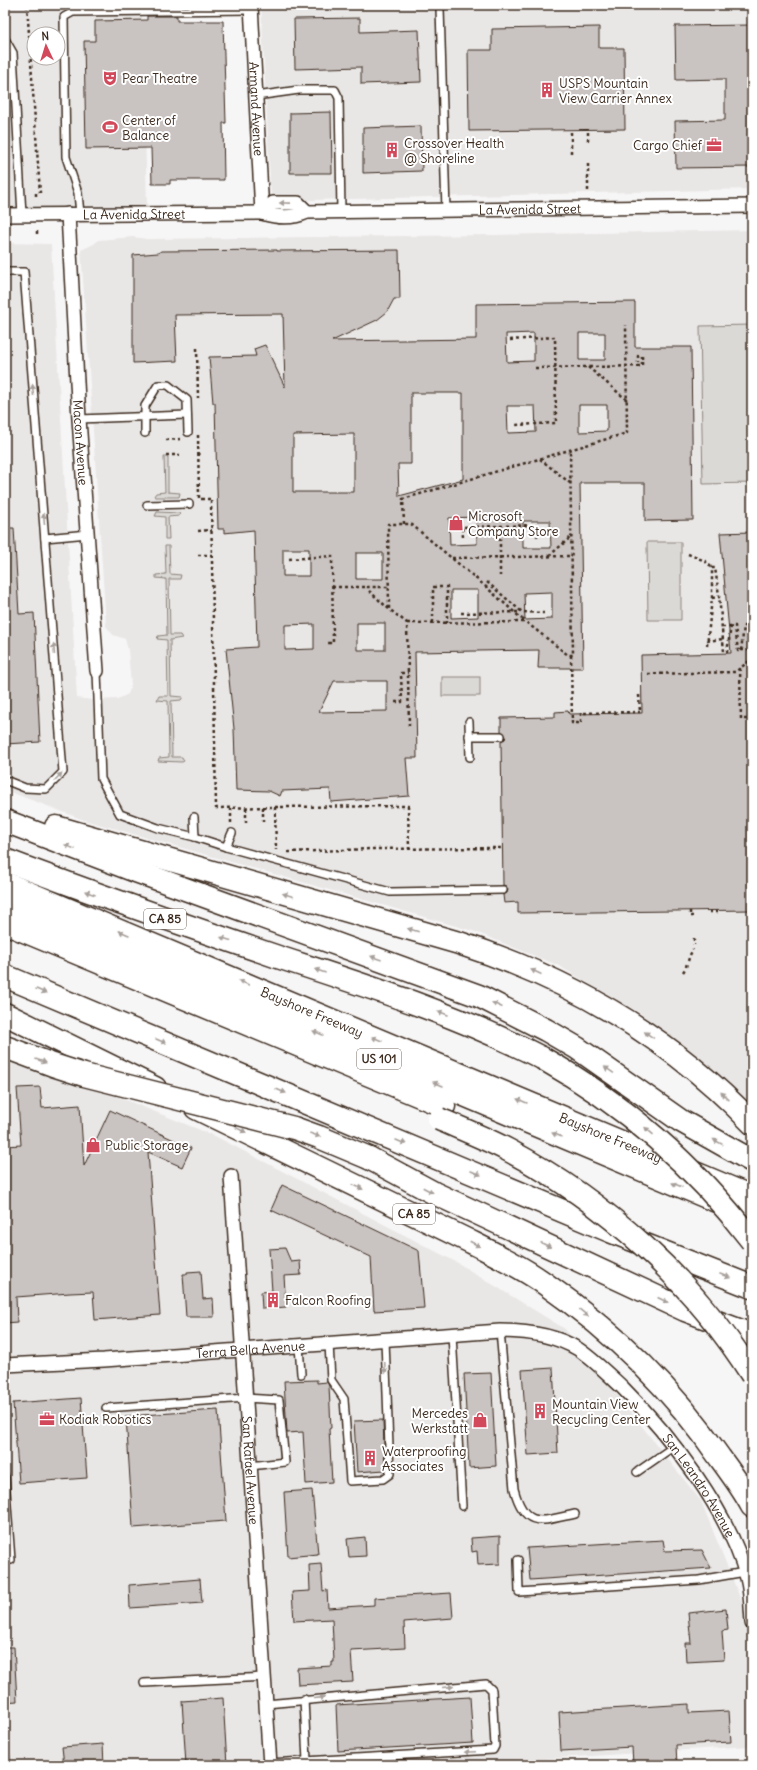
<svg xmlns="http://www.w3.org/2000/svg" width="757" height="1770" viewBox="0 0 757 1770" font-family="Delius,sans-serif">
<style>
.built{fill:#e9e7e6;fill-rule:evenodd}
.green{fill:#dbd9d6;stroke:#8b827a}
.building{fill:#c9c3c1;stroke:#3b2a1e;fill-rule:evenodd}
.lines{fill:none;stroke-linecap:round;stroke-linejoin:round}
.lane-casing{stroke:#3b2a1e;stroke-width:10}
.street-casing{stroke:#3b2a1e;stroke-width:16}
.highway-casing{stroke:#3b2a1e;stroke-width:25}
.path{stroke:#3b2a1e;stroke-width:2.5;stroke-dasharray:3 3;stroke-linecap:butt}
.lane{stroke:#fff;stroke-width:7}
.street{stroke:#fff;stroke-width:13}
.highway{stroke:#fff;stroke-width:22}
.highway-bridge-casing{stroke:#3b2a1e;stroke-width:25;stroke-linecap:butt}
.path-bridge{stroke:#3b2a1e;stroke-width:2.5;stroke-dasharray:3 3;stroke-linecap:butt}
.highway-bridge{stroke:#fff;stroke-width:22}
.oneway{fill:#a79f9a}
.labels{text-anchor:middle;stroke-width:4;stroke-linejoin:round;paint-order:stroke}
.shield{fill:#fff;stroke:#766a62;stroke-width:1}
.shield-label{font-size:12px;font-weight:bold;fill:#3b2a1e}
.poi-label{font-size:13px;fill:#3b2a1e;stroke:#fff;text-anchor:start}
.street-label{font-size:13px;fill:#3b2a1e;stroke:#fff}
</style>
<rect width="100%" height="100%" fill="#f7f6f6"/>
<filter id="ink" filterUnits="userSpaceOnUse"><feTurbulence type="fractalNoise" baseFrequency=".025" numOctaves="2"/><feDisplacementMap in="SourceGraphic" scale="8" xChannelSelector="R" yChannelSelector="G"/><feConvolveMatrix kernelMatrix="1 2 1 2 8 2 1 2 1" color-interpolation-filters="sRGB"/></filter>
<g filter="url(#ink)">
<g class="built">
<path d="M5,5H142L147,206L5,210ZM34,34H58V58H34Z"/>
<path d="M261,5H752V189L271,201Z"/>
<path d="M752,230V1108L729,1083L640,1013L557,965L473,931L84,820L5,790V243L51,244L77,698L93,700L118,699L128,694L131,686L128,650L125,639L113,635L106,626L81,250L94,244L98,240L133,237L147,239L493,235Z"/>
<path d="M5,1051L215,1136L458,1263L565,1329L701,1501L749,1620L752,1686V1746L445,1765H5Z"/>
</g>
<g class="green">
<path d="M752,325V483L703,484L700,326Z"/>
<path d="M164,457H168V492L180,493L179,497H156L154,496L156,493L165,492Z"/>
<path d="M157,512L180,513L179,516L168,517L169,539H165V517L155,516Z"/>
<path d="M647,542H681V620H648Z"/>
<path d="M165,546H169L170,574L181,575L180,579H169L170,635H180L182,638L170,640L171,696L183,697L181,700L171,701L172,757H182L184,761L182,762L158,761L159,758L169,757L168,701L157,700L159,696H168L167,640L157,639L158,636L167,635L166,579L156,578V575L166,574Z"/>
<rect x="442" y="677" width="38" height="19"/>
</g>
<g class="building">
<path d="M147,16H177V21H223L226,123H223L224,180H170V184H152L151,148L86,149L84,41H95V21L147,20Z"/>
<path d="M360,18V32L419,30L421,82L361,84V67L295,69L294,19Z"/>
<path d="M752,25V167L676,168L675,121L725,120V79L676,80L675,26Z"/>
<path d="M599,27V48H624L625,129L469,131L468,50H492V29Z"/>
<path d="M331,112L332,173H290V113Z"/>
<path d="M421,126L422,171L363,173V128Z"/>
<path d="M277,250V251L399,250L400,299H394L387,312L377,320L332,341L476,339V304L635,302V347H691L693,520L645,521V483H580L583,668H538L539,650L415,652L417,758H406L409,796L331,802L330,789L282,791L280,796L269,791L236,790L234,729L226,649L257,647L254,530L224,533V529H218L215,403H213L209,357L256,356L254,349L265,345L285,387L283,314L175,315L177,361L133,363V255L158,253L161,251ZM534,333V361L507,362L506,334ZM579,333H605V360H579ZM411,393H463V479L399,496L398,464H411ZM579,405H607V431L579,432ZM507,406H535L536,432L508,433ZM354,434V492H293V435ZM476,517L477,544L450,545L449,518ZM523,521H550L551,548H523ZM283,549H309V576H283ZM356,553H383V579H356ZM451,590H478V617L451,618ZM552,592V619L525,620L524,593ZM357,623H385V650H357ZM314,624V649L285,650V625ZM334,681H387V711L319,712Z"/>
<path d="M5,528H14L19,614L34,613L40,742L5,744Z"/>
<path d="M752,532V910L518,913V902L504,903L503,895L507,893L508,890L506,886L503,885L501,741L505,739L506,736L501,731V718L555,717V712L568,711L569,714L642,713L641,655L731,653L720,533Z"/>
<path d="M40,1087L42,1108L80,1105L84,1166L110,1110L191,1148L182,1167L148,1152L160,1315L95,1320L93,1292L70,1293L16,1297L17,1322L5,1323V1146L21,1145L17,1088Z"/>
<path d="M282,1185L419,1251L424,1308L374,1311L371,1257L271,1210Z"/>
<path d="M285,1248L291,1262L300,1261L301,1275L284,1276L286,1307L262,1309L261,1292L272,1291L269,1249Z"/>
<path d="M201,1271L203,1299L213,1298L214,1317H186L183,1274H187V1272Z"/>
<path d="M553,1368L558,1453L528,1455L522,1370Z"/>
<path d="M491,1373L496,1466L469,1468L464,1374Z"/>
<path d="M317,1380V1383L327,1382L329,1386L331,1428L329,1429L332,1482L306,1484L303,1432L287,1433L284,1381Z"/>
<path d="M81,1398L87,1478L19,1483L13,1403Z"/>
<path d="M218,1410L226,1521L133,1528L126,1416Z"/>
<path d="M383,1420L385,1470L357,1472L354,1421Z"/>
<path d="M312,1490L318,1554L288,1557L284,1492Z"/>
<path d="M500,1536V1564L478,1565L477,1551L472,1552L471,1538Z"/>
<path d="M365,1537L366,1556L349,1557L347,1539Z"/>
<path d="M663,1540L665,1551L702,1550L711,1568L530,1580L527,1548Z"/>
<path d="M321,1564L323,1591L327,1590L328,1608L374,1605V1598L451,1593L453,1618L404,1622L405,1648L351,1651L353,1682L298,1685L297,1668L332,1666V1662H334L332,1619L294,1621L292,1592L310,1591L309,1565Z"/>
<path d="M200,1579L202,1603L130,1608L129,1585Z"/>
<path d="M726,1609L728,1630L722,1631L724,1660L686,1662L685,1643H691L688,1613Z"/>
<path d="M5,1647H14L17,1701L5,1702Z"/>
<path d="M470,1697L473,1743L338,1751L336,1705Z"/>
<path d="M223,1698L227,1765H186L182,1701Z"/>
<path d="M689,1704V1713L729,1711L731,1742L676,1745L677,1765H633L632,1747L561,1751L559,1712Z"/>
<path d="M103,1744L104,1765H64L62,1747Z"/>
</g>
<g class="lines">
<g class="lane-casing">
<g id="lane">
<path d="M440,8L446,211"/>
<path d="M5,39L13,53L22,215"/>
<path d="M256,96L299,90H335L339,98L341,211"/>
<path d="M80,214L78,193L66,157L64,17L73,12L251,10"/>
<path d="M5,272H24L63,772L46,789L25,788L5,780"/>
<path d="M79,419L187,415"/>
<path d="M145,433V406L158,385H168L187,400L188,432"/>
<path d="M147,505L189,504"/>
<path d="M45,538L88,534"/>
<path d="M97,671L101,779L120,814L158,828L195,837L226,847L390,892L503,890"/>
<path d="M469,722L470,757"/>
<path d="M469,736H501"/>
<path d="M194,817L195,837"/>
<path d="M226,847L232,833"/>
<path d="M500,1331L514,1489C525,1530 542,1521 575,1514"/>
<path d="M452,1335L462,1506"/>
<path d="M329,1344L331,1380L344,1399L350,1481L383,1479L390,1474L385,1340"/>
<path d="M299,1346L301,1374"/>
<path d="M106,1408L246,1398L279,1400L285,1462L250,1466"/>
<path d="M637,1472L673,1447"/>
<path d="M5,1477L11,1560"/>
<path d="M518,1560L519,1592L699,1580L745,1572"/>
<path d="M144,1683L264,1677"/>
<path d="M304,1699L307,1761"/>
<path d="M266,1704L486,1684L492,1690L495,1746L493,1750L270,1763"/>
<path d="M5,1754L6,1765"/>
</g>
</g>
<g class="street-casing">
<g id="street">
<path id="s1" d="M251,5L262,213"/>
<path d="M262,213L273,203H298L307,212"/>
<path id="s2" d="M68,214L79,419L97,671"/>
<path id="s3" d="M5,215L262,213C278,218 292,219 307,212L752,206"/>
<path id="s4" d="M231,1176L270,1765"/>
<path id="s5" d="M5,1365L104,1360L500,1331C527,1331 555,1335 578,1349C594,1360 608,1374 622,1387C670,1435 729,1511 747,1578C751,1593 751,1608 752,1623"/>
</g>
</g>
<g class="highway-casing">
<g id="highway">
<path d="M5,821L133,870L479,996L546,1030L577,1048L681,1121L752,1161"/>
<path d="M56,827L459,943C570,979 671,1038 752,1123"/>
<path d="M5,860C94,894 184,925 275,956C366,986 457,1014 542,1058"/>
<path id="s6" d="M5,883L752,1197"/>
<path d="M5,902L752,1216"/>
<path d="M5,923L444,1106"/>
<path d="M5,976L610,1231L752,1287"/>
<path d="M5,1014L155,1088"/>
<path d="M196,1108L467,1240C493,1253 520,1266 544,1283C613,1331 673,1389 720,1458C731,1473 743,1489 752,1506"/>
<path d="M369,1158L434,1193L685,1310L752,1335"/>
</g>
</g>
<g class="path">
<path d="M27,5L40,193"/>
<path d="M571,132V155"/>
<path d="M588,132V144"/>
<path d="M588,164V191"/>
<path d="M36,193V198"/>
<path d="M37,234V231"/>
<path d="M510,340L555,337L556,423L516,425"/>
<path d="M197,348L198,398"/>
<path d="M588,367L627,400"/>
<path d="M535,368L642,366V356H638V363"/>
<path d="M198,435L199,499H211L216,808L275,807L276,850"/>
<path d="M166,440L180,439"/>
<path d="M166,455H180"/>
<path d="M540,459L570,483"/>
<path d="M404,524L403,499L627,433L626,325"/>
<path d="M500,526L537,525V537"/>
<path d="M198,531L212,530"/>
<path d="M463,537L462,527L500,526V576"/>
<path d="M688,554L705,561L712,568"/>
<path d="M198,555H212"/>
<path d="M549,556L572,536"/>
<path d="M452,558L572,556"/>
<path d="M289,559L332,556L333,643H327"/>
<path d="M487,582L522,612L544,613"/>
<path d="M332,587H368"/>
<path d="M712,598L720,597"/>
<path d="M389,609L368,590V587H389"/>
<path d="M461,613L521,612"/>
<path d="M522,619L568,655H573L570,450"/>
<path d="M407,623L525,622"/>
<path d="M433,623V587H447V623"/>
<path d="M722,627H731"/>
<path d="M707,641L723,639"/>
<path d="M707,646L712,598V568H715L719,595L724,652H727L731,626H735L738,651H741L744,626H748L750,651H752"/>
<path d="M741,650H750"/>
<path d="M571,655L572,723H581V713L640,712"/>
<path d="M740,668L741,719H752"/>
<path d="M648,674L735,672L752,659"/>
<path d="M639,695L640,713"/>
<path d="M395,702H402L401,673H408"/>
<path d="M409,726L407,623L389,609L388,524H411L485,586"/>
<path d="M263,807V822"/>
<path d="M275,807L408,806L409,849"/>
<path d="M231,808V823"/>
<path d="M246,808V823"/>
<path d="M288,852L371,849L502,848"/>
<path d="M690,911V916H693"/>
<path d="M709,912H719"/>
<path d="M694,938V945"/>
<path d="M690,955L693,949"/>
<path d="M688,961L689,958"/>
<path d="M686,967L687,963"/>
<path d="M683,972L685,969"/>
</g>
<use href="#lane" class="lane"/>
<use href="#street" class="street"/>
<use href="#highway" class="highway"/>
<g class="highway-bridge-casing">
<g id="highway-bridge">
<path d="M5,1047L53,1065L84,1075L294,1128L319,1137L369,1158"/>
<path d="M542,1058C624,1104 695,1166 752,1241"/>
<path d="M439,1119C462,1129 485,1138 508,1150C606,1202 693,1281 752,1375"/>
</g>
</g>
<path class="path-bridge" d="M485,586L522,619"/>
<use href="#highway-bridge" class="highway-bridge"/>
</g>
<defs><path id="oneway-solid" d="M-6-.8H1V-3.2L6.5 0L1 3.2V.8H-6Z"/></defs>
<g class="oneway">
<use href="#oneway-solid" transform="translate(285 203) rotate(-179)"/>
<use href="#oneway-solid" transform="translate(33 390) rotate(-95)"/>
<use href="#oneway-solid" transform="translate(44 519) rotate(-95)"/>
<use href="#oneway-solid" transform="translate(54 649) rotate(-94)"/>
<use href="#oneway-solid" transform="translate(58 777) rotate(-46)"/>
<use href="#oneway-solid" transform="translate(70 847) rotate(-158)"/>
<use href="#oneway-solid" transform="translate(90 893) rotate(-160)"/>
<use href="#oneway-solid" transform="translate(288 895) rotate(-164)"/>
<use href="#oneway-solid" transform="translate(413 930) rotate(-164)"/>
<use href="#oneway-solid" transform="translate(124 933) rotate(-157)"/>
<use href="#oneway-solid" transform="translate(226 939) rotate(-162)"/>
<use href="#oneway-solid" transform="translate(376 958) rotate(-160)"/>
<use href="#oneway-solid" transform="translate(320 971) rotate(-161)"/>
<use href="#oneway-solid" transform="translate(536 972) rotate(-156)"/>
<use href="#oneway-solid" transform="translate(244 983) rotate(-157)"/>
<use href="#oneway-solid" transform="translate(41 991) rotate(23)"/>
<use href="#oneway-solid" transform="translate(497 1005) rotate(-155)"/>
<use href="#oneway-solid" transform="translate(443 1013) rotate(-159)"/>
<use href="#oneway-solid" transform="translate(318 1033) rotate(-157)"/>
<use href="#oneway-solid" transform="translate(649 1035) rotate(-145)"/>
<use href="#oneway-solid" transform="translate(377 1039) rotate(-157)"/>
<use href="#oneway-solid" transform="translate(161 1041) rotate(23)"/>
<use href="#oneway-solid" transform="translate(41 1061) rotate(20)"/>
<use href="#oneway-solid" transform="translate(609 1070) rotate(-145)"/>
<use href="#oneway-solid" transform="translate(438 1084) rotate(-157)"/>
<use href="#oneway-solid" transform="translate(281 1091) rotate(23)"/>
<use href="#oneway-solid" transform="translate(725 1096) rotate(-137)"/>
<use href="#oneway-solid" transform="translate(522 1101) rotate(-157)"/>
<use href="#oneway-solid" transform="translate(241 1130) rotate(26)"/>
<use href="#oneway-solid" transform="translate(649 1131) rotate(-139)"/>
<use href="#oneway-solid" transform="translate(315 1135) rotate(19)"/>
<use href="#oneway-solid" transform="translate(557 1135) rotate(-157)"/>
<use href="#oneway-solid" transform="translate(401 1142) rotate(23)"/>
<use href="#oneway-solid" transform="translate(718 1142) rotate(-151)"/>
<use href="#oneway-solid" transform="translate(476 1173) rotate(23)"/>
<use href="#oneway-solid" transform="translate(677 1185) rotate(-157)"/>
<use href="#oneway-solid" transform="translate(358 1187) rotate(26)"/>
<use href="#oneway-solid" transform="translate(428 1190) rotate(28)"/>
<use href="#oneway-solid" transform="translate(475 1244) rotate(28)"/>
<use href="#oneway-solid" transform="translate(546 1245) rotate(25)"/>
<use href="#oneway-solid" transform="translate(725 1276) rotate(21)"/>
<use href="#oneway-solid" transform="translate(663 1300) rotate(25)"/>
<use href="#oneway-solid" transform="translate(584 1313) rotate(39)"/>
<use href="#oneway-solid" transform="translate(385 1368) rotate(87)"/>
<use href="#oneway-solid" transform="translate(448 1687) rotate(-5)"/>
<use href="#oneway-solid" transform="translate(319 1698) rotate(-5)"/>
<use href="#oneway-solid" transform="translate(470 1752) rotate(177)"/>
</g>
</g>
<defs>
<g id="theatre-bare" transform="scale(1.2)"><path d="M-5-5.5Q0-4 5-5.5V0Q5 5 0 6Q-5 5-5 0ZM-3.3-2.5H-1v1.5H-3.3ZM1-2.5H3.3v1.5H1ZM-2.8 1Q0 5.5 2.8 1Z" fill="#d1495b" stroke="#fff" stroke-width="2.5" paint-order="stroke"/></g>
<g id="building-bare" transform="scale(1.2)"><path d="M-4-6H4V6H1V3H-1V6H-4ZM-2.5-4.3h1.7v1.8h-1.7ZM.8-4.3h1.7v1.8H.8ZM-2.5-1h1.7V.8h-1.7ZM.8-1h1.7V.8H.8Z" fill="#d1495b" stroke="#fff" stroke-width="2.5" paint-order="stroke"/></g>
<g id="stadium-bare" transform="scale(1.2)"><path d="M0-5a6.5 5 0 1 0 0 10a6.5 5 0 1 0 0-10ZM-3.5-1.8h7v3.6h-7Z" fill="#d1495b" stroke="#fff" stroke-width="2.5" paint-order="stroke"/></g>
<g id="office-bare" transform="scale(1.2)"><path d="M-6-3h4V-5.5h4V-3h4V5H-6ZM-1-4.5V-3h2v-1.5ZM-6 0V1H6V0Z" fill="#d1495b" stroke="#fff" stroke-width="2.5" paint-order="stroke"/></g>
<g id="shop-bare" transform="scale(1.2)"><path d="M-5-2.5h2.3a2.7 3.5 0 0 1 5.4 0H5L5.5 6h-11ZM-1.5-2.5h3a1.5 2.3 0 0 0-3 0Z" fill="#d1495b" stroke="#fff" stroke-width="2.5" paint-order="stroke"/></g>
</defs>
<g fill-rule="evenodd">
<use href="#theatre-bare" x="110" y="78"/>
<use href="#building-bare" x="547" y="90"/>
<use href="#stadium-bare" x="110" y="127"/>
<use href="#office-bare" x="714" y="145"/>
<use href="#building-bare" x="392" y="150"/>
<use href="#shop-bare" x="456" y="523"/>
<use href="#shop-bare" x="93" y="1145"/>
<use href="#building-bare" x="273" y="1300"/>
<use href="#building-bare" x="540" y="1411"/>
<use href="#office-bare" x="47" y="1419"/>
<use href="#shop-bare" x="480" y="1420"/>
<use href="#building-bare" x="370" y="1458"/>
</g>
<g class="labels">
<g class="shield">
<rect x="144" y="909" width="42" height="20" rx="3"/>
<rect x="357" y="1049" width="44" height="20" rx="3"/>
<rect x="393" y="1204" width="42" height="20" rx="3"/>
</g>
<g class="shield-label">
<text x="165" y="923">CA 85</text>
<text x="379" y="1063">US 101</text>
<text x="414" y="1218">CA 85</text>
</g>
<g class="poi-label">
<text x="122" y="83">Pear Theatre</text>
<text x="559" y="88">USPS Mountain<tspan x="559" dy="15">View Carrier Annex</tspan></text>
<text x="122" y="125">Center of<tspan x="122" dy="15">Balance</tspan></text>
<text x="404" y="148">Crossover Health<tspan x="404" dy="15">@ Shoreline</tspan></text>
<text x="702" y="150" text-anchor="end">Cargo Chief</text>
<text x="468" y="521">Microsoft<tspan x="468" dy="15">Company Store</tspan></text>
<text x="105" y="1150">Public Storage</text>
<text x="285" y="1305">Falcon Roofing</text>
<text x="552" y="1409">Mountain View<tspan x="552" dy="15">Recycling Center</tspan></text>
<text x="468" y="1418" text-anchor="end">Mercedes<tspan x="468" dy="15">Werkstatt</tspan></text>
<text x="59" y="1424">Kodiak Robotics</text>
<text x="382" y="1456">Waterproofing<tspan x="382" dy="15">Associates</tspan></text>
</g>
<g class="street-label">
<text dy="5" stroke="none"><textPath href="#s1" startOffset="104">Armand Avenue</textPath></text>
<text dy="5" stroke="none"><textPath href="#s3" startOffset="526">La Avenida Street</textPath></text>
<text dy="5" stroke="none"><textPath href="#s3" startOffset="129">La Avenida Street</textPath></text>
<text dy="5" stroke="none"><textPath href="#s2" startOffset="229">Macon Avenue</textPath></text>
<text dy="5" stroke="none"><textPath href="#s6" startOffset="333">Bayshore Freeway</textPath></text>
<text dy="5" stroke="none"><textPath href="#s6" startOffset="657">Bayshore Freeway</textPath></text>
<text dy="5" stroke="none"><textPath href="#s5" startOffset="246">Terra Bella Avenue</textPath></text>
<text dy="5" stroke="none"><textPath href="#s4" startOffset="295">San Rafael Avenue</textPath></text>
<text dy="5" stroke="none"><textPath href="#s5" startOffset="761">San Leandro Avenue</textPath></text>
</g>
</g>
<rect width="757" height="1770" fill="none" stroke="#fff" stroke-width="20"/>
<rect x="10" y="10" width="737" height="1750" fill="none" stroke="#3b2a1e" stroke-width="1.5" filter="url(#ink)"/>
<g transform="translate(46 46) rotate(356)"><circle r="19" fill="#ffffff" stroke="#b1aaa5"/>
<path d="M0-3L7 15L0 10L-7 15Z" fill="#d1495b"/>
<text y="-6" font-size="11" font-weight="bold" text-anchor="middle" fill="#3b2a1e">N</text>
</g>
</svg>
